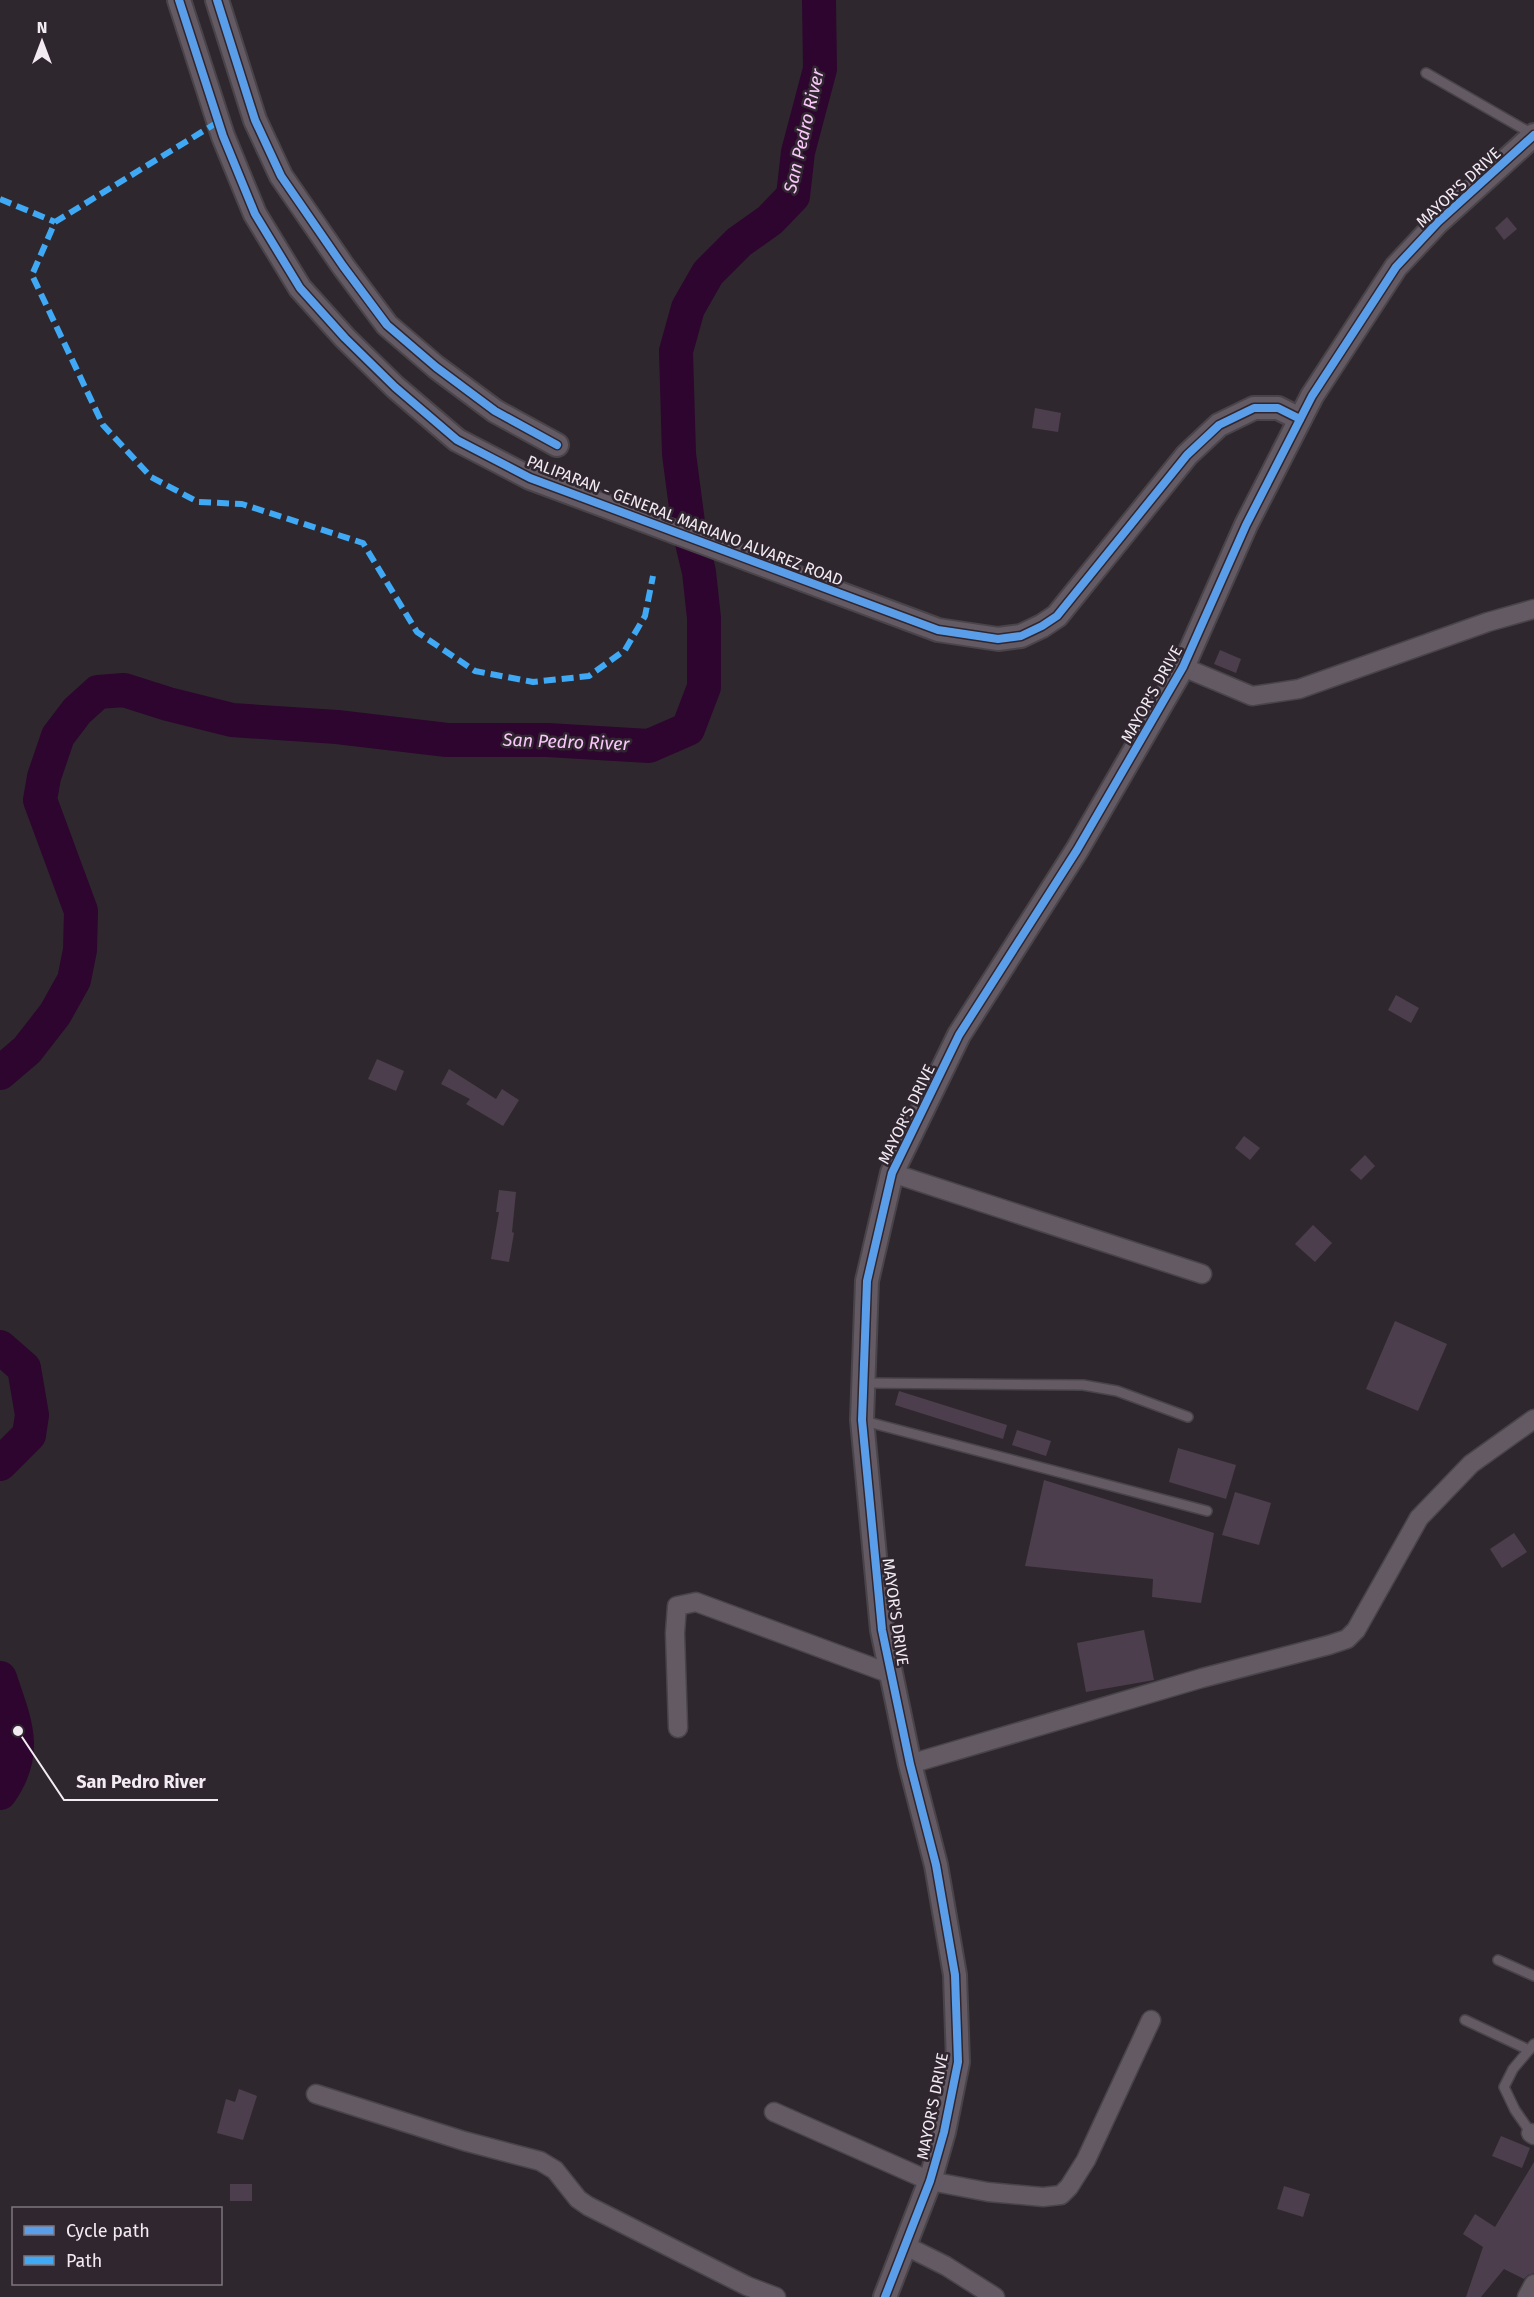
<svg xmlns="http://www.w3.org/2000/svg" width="1534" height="2297" viewBox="0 0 1534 2297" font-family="'Fira Sans',sans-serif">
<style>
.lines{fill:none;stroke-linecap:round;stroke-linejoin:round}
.river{stroke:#2d052f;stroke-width:34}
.building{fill:#4c3e4d}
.service-casing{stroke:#494449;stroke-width:12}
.minor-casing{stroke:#494449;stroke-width:21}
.tertiary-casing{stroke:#494449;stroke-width:26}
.service{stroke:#635a63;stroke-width:9}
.minor{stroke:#635a63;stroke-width:18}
.tertiary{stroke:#635a63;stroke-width:22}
.quiet{stroke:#3fa9f5;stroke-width:6;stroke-dasharray:12 6;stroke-linecap:butt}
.cycleway-casing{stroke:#302630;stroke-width:11}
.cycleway{stroke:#5a9eea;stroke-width:8}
.labels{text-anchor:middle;stroke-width:5;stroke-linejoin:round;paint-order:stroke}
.street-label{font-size:16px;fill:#f2ecf2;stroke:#302630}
.water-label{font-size:18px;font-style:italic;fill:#fbc7fb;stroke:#302630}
.leader{fill:none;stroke:#f2ecf2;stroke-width:2}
.callout-dot{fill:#f2ecf2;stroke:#302630;stroke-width:2}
.callout-label{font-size:18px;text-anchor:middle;font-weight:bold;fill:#f2ecf2;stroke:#302630;stroke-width:5;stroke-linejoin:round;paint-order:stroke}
</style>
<rect width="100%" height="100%" fill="#2e282e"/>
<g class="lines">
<g class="river">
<path d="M0,1073L27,1050L55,1014L74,980L80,950L81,911L40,800L44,777L58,736L77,711L98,692L124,690L168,704L232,720L337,727L447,740H547L649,746L688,729L704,687V618L699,572L689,530L679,454L676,351L688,308L708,273L739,242L770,220L793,196L798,152L820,69L819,0"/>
<path d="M0,1347L24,1368L32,1415L29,1435L0,1464"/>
<path d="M0,1678C14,1721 30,1751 0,1793"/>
</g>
</g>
<g class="building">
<path d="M1507,217L1517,229L1504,240L1495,228Z"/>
<path d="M1035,408L1061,413L1058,432L1032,428Z"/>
<path d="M1220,650L1241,659L1236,673L1214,664Z"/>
<path d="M1396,995L1419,1008L1411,1023L1388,1010Z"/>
<path d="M377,1059L404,1071L396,1091L368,1079Z"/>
<path d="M449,1069L496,1099L502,1089L519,1100L503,1126L466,1104L470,1099L441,1084Z"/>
<path d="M1244,1136L1260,1148L1250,1160L1235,1148Z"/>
<path d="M1365,1155L1375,1166L1361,1180L1350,1170Z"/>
<path d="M499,1190L516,1192L512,1232L514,1233L509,1262L491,1259L499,1212H496Z"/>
<path d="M1313,1225L1332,1243L1315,1262L1295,1244Z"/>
<path d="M1395,1321L1447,1344L1418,1411L1366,1389Z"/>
<path d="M899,1391L1007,1425L1003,1439L895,1405Z"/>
<path d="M1017,1430L1051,1441L1046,1456L1012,1445Z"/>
<path d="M1178,1448L1236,1465L1226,1499L1169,1482Z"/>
<path d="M1044,1480L1214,1533L1201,1603L1152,1597L1153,1579L1025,1566Z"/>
<path d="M1235,1492L1271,1503L1259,1545L1222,1535Z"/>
<path d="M1514,1533L1527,1552L1502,1568L1490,1549Z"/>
<path d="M1144,1630L1154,1680L1086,1692L1077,1643Z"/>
<path d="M239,2089L257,2096L243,2140L217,2133L226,2099L235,2102Z"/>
<path d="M1501,2136L1530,2148L1522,2168L1492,2156Z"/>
<path d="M1534,2162V2273L1528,2275L1524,2279L1504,2269L1481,2297H1466L1483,2247L1463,2234L1475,2214L1495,2227Z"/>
<rect x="230" y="2184" width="22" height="17"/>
<path d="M1284,2186L1310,2194L1303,2217L1277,2209Z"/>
</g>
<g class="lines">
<g class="service-casing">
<g id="service">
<path d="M1426,73L1534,135"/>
<path d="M864,1383L1083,1385L1117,1391L1188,1417"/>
<path d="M864,1421L1207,1511"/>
<path d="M1498,1960L1534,1976"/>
<path d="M1465,2020L1529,2050"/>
<path d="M1531,2133L1515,2110L1504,2087L1513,2069L1534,2044"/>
</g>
</g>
<g class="minor-casing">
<g id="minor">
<path d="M1183,667L1252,696L1299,689L1488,622L1534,609"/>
<path d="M892,1173L1202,1274"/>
<path d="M678,1728L675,1633L677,1606L696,1602L891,1674"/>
<path d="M910,1764L1202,1678L1329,1645L1347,1639L1356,1630L1419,1518L1471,1464L1534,1419"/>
<path d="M316,2094L464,2141L540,2161L555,2170L578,2199L588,2206L747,2286L776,2297"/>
<path d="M774,2112L930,2181L988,2192L1043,2197L1061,2195L1069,2187L1086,2160L1151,2020"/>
<path d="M1531,2133L1534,2135"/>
<path d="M906,2246L946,2266L995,2297"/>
<path d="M1527,2297L1534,2284"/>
</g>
</g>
<g class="tertiary-casing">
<g id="tertiary">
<path d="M179,0L223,136L255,214L300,288L345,338L395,387L457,440L530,478L938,630L998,639L1021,636L1042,626L1057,616L1187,455L1219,425L1254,408H1278L1300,419"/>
<path d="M217,0L255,120L281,176L343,266L387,325L436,367L495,411L557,445"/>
<path d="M885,2297L930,2181L944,2132L958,2062L955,1975L936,1865L910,1764L882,1630L862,1420L867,1281L892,1173L959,1035L1077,850L1183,667L1246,525L1312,396L1396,267L1438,222L1534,135"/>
</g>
</g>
<use href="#service" class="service"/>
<use href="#minor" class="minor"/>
<use href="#tertiary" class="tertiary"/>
<g class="quiet">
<path d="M218,122L55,222L32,275L103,425L151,477L198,502L242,504L363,543L417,632L475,671L533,682L589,676L625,650L645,616L653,576"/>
<path d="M0,199L55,222"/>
</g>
<g class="cycleway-casing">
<g id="cycleway">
<path d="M179,0L223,136L255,214L300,288L345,338L395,387L457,440L530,478L938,630L998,639L1021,636L1042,626L1057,616L1187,455L1219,425L1254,408H1278L1300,419"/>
<path d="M217,0L255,120L281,176L343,266L387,325L436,367L495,411L557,445"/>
<path d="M885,2297L930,2181L944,2132L958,2062L955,1975L936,1865L910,1764L882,1630L862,1420L867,1281L892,1173L959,1035L1077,850L1183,667L1246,525L1312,396L1396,267L1438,222L1534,135"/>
</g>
</g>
<use href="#cycleway" class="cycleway"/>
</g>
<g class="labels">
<g class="street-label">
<text transform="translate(1458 187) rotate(-43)" y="6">MAYOR'S DRIVE</text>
<text transform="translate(685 520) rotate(21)" y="6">PALIPARAN - GENERAL MARIANO ALVAREZ ROAD</text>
<text transform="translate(1151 694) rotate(-61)" y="6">MAYOR'S DRIVE</text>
<text transform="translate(906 1114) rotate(-64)" y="6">MAYOR'S DRIVE</text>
<text transform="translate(896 1612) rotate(82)" y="6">MAYOR'S DRIVE</text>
<text transform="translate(932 2106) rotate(-79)" y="6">MAYOR'S DRIVE</text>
</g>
<g class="water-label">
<text transform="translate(804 131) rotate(-77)" y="6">San Pedro River</text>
<text transform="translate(566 742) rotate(2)" y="6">San Pedro River</text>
</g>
</g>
<path class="leader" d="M18 1731L64 1800H218"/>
<circle class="callout-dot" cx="18" cy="1731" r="6"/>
<g class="callout-label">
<text x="141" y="1788">San Pedro River</text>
</g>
<rect x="12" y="2207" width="210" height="78" fill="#302630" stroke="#7e757e" stroke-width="1.5"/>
<rect x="24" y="2226" width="30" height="9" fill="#5a9eea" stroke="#7e757e" stroke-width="1.5"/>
<text x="66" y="2237" font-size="18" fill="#f2ecf2">Cycle path</text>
<rect x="24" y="2256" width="30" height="9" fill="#3fa9f5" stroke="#7e757e" stroke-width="1.5"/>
<text x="66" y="2267" font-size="18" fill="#f2ecf2">Path</text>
<g transform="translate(42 42)" stroke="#302630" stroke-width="4.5" paint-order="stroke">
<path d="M0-4.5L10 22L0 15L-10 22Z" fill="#f2ecf2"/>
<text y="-9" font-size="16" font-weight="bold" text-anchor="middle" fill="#f2ecf2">N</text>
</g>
</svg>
